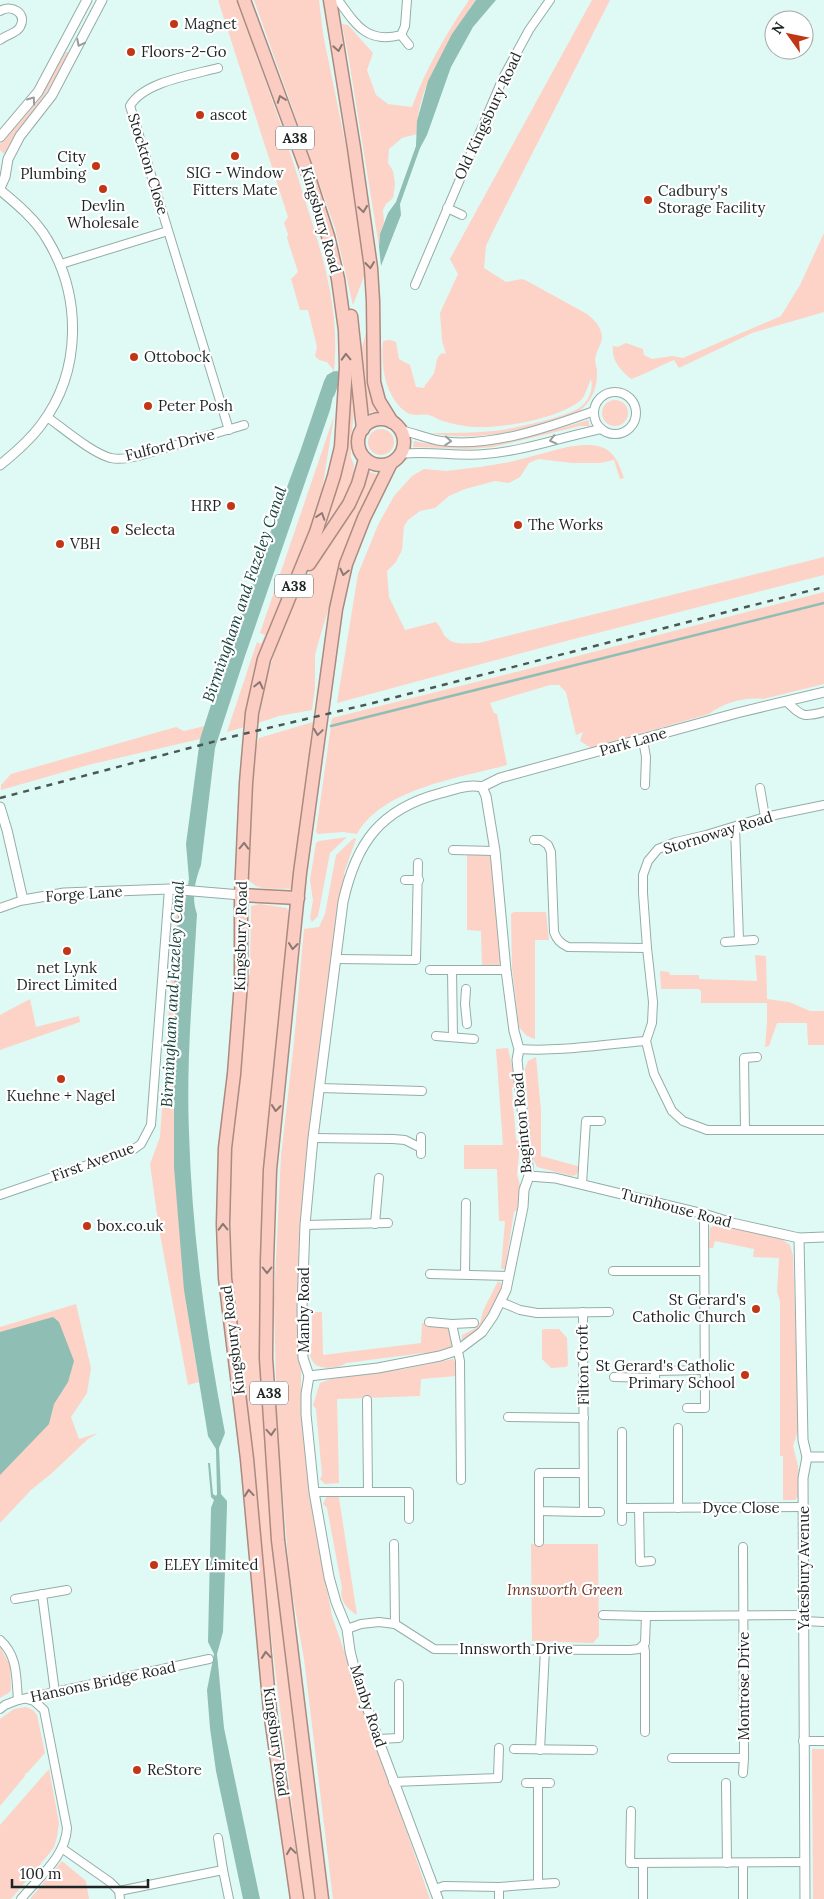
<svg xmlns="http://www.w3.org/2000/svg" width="824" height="1899" viewBox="0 0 824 1899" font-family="Lora,serif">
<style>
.green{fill:#fdd2c7}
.water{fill:#8ebeb4}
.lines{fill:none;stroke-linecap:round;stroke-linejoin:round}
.stream{stroke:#8ebeb4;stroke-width:2.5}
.canal{stroke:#8ebeb4;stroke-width:10}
.minor-casing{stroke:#94ada8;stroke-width:10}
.tertiary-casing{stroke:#94ada8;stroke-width:11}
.trunk-casing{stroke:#ab8a80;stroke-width:15}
.minor{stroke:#fff;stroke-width:8}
.tertiary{stroke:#fff;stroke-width:9}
.trunk{stroke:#faccc2;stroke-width:12}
.rail{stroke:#4b5855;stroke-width:2.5;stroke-dasharray:6 6;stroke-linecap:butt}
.oneway{stroke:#999d9c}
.oneway2{stroke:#8b7872}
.poi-dot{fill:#c13716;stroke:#fff;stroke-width:2}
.labels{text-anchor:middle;stroke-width:4.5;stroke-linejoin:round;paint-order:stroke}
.shield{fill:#fff;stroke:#606665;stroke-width:1}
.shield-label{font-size:14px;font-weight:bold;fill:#1c2523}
.poi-label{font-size:15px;fill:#1c2523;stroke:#fff;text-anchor:start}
.street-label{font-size:15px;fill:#1c2523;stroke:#fff}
.park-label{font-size:15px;font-style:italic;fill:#70382c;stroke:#fff}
.water-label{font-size:16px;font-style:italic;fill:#19443d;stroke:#fff}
</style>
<rect width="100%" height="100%" fill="#dffaf4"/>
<g class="green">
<path d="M218,0H236C260,65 284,130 304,197C323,257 340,307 334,371L327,362L319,360L315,356L317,347L308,310H300L291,279L298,272L287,238L288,234L284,223L288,217Z"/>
<path d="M254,0H319L323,34L351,171L365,274L353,305L335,228Z"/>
<path d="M469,0H476C468,10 462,22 455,33C436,64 416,97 417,134L402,138L389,149L388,163L393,171L395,184L393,198L386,204L383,210L384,222L380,234L379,247L349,60L342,24L348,25L373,53L367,70L376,95L388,104L412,107C426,68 446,34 469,0Z"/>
<path d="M592,0H610L494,229L486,246L484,268L506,282L522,279L527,281L587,314C593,319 599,324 601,332C604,341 598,347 596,355C594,359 596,365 597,370C598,386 592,402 579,411C533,429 480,443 431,433C452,433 472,433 493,431C512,429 563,418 579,408C588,402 594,390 591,379C588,385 586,394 582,399C562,419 492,431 465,426C458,425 450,423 443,421C438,420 434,416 429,415C417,413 413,419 401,408C384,391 381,365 383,341L390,340L396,342L399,359L410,365L416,387L424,388C426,382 432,378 434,373C437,365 435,358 442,353L446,354L442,341L440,313L458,274L450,259Z"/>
<path d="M66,52L69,53L49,89L20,128L4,154L0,150V144L36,103Z"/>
<path d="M824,233V312L752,333L679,368L674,360C659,366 646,374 631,379C620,370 611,360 613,346L618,347L626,343L643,349L644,355L652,359L672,356L683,358L781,316L800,285Z"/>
<path d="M369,323V390L377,411L367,413L361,350Z"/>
<path d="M352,367L355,402L351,441V457L354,465L353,480L350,492L330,523L328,524L327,520L342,471L348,428Z"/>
<circle cx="615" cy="413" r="13"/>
<path d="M334,416L319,509L248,726L227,732L257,642L261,644L265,635L260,633Z"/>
<path d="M588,420L590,426H580L493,447L469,449L413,447L414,441C474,455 530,437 588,420Z"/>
<circle cx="381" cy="442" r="13"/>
<path d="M583,445C609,444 616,454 624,478L620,479L614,460L600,463H572L538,459L529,463L520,477L509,483L495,481L465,489L449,496L435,508L420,511L408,520L404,526L402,550L396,562L387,571L389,597L405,630L436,622C442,628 442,634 447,638C454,646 470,643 479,643L824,557V575L570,640L337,703L358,574L378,525L394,496L412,476L424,469L446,471L480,467L510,462L567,447Z"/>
<path d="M367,471L379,475L351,535L319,640L315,655V688L312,710L279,716L258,723L266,680L282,629L308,575Z"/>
<path d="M824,592V684L763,699C745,697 723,703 709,714L591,748L580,741L583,732L576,735L566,692L559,685H550L490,703L494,713L497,714L507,765C460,778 383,788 357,834L343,832L318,834L316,832L332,718L524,670Z"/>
<path d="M313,722L294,886L291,889C278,888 255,892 249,879L254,751L259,738Z"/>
<path d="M205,726L200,739L88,765L1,790V785L11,774L176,727L184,731Z"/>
<path d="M347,837L330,853L318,916L312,922L310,918L313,901L310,880L316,843L319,841Z"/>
<path d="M354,838L356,839L344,873L345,879L301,1233V1385L309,1494L332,1616L430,1899H333L304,1659L290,1580L277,1425L274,1300L281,1156L294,1042L304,929L319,927L325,914L336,855Z"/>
<path d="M490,854L501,962L498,966L482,965L481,931L467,930V855Z"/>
<path d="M186,896L185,904L178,916C176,949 177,982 175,1015C170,1139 178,1260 199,1382L188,1385L159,1229L150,1164L160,1137L176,905L181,898Z"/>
<path d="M260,904L287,908L289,914L270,1111L260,1253L268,1474L317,1899H304L303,1895L266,1595L245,1388L233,1300L230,1210L232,1137L245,986L250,973L251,906Z"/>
<path d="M514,912H546L549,940H535V1039L527,1036L519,1027L512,967L511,914Z"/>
<path d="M755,955L766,956L767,999L789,1002L810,1011H824V1045H808L807,1023H777L769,1046L765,1047L767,1023V1003H701V991L698,989H661L660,971L669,972L670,975H699V979L757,981Z"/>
<path d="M30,999L36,1027L79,1016L80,1022L0,1050V1015Z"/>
<path d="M508,1048L516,1085L512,1088L516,1140L520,1142L517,1175L520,1185L517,1210L514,1212L505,1269H501L505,1221H499L497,1169H464V1145H503L496,1049Z"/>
<path d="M536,1057L541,1111V1156L581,1167L576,1175L572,1176L537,1167L532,1157L525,1069L528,1061Z"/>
<path d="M717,1224L779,1237L790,1245L793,1255L799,1428L793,1446L798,1466L800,1494L795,1500H783V1456H780V1301L777,1292L779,1258L753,1257L754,1249L715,1241L713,1248H709L710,1228Z"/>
<path d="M498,1281L501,1283V1288C494,1306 482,1334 462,1340V1335L474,1329L480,1323L483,1311Z"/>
<path d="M76,1304L91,1368L87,1393L71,1417L79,1439L98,1433L88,1439L52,1473L31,1490L0,1523V1327Z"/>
<path d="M312,1312H322L323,1355L421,1343L422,1323L451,1327L454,1343L451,1347L425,1355L423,1353L346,1363C340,1368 321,1370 315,1364C311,1361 310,1354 308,1350L312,1343Z"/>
<path d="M544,1329H559L567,1338L568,1365L566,1367L551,1368L542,1359V1330Z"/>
<path d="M453,1359L458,1366L456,1376L421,1379L420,1396L337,1399L339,1483L325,1484L320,1479L322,1475L316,1409L313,1405L320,1383L331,1379L404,1369Z"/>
<path d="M339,1495V1498L357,1615C347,1609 339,1600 342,1588L327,1508L323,1504L327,1496Z"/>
<path d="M531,1544H598L599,1636L593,1643L532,1641Z"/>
<path d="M0,1647L10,1665L11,1689L10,1692L0,1698Z"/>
<path d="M26,1707L33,1710L37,1715L45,1753L28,1772L25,1774V1776L0,1806V1719L14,1709Z"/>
<path d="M812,1749H824V1899H813Z"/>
<path d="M49,1769L59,1823L57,1837L54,1847L48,1855L11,1899H0V1825Z"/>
<path d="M62,1861L86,1881L89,1899H30Z"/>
</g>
<g class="water">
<path d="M476,0H496L473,27L451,67L427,135L420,148L400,204L401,215L381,266L379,247L380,234L388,213L396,202L416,146L417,121L428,81L452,34Z"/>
<path d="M334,371V392L330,410L245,656L215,748L201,865C195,881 191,898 197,914C193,987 186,1060 189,1133C192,1234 206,1334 225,1433L219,1448L221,1494L227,1501V1506L223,1632L217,1654L218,1664L224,1728L260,1899H243L216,1771L210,1728L207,1690L214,1654L208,1642L211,1508L214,1500L211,1497L208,1463H210L213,1494L216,1496L217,1494L216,1449L208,1436L184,1290L174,1167V1042L175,1014L174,968L178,916L185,904L189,879L186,844L200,739L239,618L301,449L324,381L327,375Z"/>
<path d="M53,1317L59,1322L74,1361L68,1382L54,1404L49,1424L0,1475V1332Z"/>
</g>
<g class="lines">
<path class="stream" d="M331,726L824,603"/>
<path class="canal" d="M330,393L336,376"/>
<g class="minor-casing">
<g id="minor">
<path d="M338,0C356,25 367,44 401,35L405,26L407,0"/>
<path d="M0,11C11,4 28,13 20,27C17,33 6,35 0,40"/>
<path d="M401,35L409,45"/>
<path d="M218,68C192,75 143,82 130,106L229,430"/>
<path d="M447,208L462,215"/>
<path d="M61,264L168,231"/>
<path d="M415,285L503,78L529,30L550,0"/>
<circle cx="615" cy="413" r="21"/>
<path d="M47,417C63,428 93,454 111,458C119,460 130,458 138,456L244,425"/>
<path d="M401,430C414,433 428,439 441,441C489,448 550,427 594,411"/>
<path d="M401,454C429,450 457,457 485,454C524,451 562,437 601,429"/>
<path d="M787,702C803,717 802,717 824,712"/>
<path d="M643,740L646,757L645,785"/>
<path d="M760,788L765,817"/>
<path d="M824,805L765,817L706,835L676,842L658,849L648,861L643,875V893L647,948L653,1002L652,1023L646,1041L654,1074L672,1111L683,1121L707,1130H824"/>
<path d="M735,827L739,940"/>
<path d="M534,840H541L548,845L551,852L554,932C557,940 560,943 568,947L647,948"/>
<path d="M453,850L495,851"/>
<path d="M405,880H419"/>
<path d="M0,908L23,900"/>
<path d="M725,942L754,940"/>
<path d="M337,959L416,960L418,863"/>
<path d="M430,970H506"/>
<path d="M452,970L453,1037"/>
<path d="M466,989L465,1004L467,1024"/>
<path d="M436,1036L474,1039"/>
<path d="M519,1049C562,1052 604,1044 646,1041"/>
<path d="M320,1088L422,1091"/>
<path d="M745,1130L744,1058L757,1057"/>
<path d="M313,1138L393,1139L405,1140L421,1148"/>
<path d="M421,1154V1137"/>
<path d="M582,1184L586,1121H601"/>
<path d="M0,1195L134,1149L141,1144L151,1125L169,889"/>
<path d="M375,1224L379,1178"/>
<path d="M305,1225L388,1223"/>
<path d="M613,1271H703"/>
<path d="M430,1274L509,1276"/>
<path d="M465,1274L466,1203"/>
<path d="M501,1302L520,1310L537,1313L609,1312"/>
<path d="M583,1312L584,1512L539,1511V1473H583"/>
<path d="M429,1322L452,1324L474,1323"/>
<path d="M452,1324L460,1361L461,1480"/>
<path d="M614,1377L655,1378V1371L705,1370"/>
<path d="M367,1400L368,1492"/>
<path d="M687,1408H705L704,1214"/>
<path d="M508,1417L584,1418"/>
<path d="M314,1492H409V1519"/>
<path d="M623,1508L804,1507"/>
<path d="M639,1508L640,1562L651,1561"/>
<path d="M678,1508V1428"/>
<path d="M584,1512H600"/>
<path d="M622,1521V1432"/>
<path d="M539,1542V1511"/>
<path d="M394,1544L395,1624"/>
<path d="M42,1594L55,1693"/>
<path d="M15,1599L67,1590"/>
<path d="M603,1615L646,1616"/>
<path d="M803,1621L824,1622"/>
<path d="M347,1629L361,1624L379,1622L395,1624L434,1649L630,1650L639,1649L645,1643L646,1616L804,1615"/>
<path d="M0,1640C18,1656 16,1677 18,1700"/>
<path d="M644,1646L645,1651V1732"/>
<path d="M0,1709L5,1705L18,1700L209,1659"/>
<path d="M378,1739L399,1738V1684"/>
<path d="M803,1741H824"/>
<path d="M514,1749L593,1750"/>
<path d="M540,1750L545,1649"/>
<path d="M672,1758H744"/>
<path d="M743,1773L744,1758L743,1547"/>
<path d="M393,1782L498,1778L499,1748"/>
<path d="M526,1783H550"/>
<path d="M726,1783L727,1863"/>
<path d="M631,1811L630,1863L805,1862"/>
<path d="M218,1838L223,1870"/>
<path d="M63,1849L110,1882L119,1891L120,1899"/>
<path d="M538,1884L555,1883"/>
<path d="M499,1887V1899"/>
<path d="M435,1889L444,1886L499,1887L538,1884V1783"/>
<path d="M119,1891L223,1870L229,1899"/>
<path d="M21,1899C38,1878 66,1856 67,1828L44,1710L34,1701L27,1699"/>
<path d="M643,1899V1863"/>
<path d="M743,1899V1863"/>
</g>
</g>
<g class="tertiary-casing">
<g id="tertiary">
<path d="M0,137L38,92L87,0"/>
<path d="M0,188L5,177L8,159L20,136L52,95L102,0"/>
<path d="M0,190C17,204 36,220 47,239C82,296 82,371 41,425C29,441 15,453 0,465"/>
<path d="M482,787L500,778L737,713L824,692"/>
<path d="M0,807L7,830L23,900L64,893L169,889L241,895"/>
<path d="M529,1176L555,1178L704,1214L732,1223L799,1238L824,1237"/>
<path d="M799,1238L803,1440L807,1457L803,1478L805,1899"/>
<path d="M309,1376L378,1368L440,1356L458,1350L482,1332L493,1316L506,1290L523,1207L524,1190L529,1176L517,1060L519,1049L514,1031L506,970L495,851L486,796L482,787"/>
<path d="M807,1457H824"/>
<path d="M438,1899L378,1739L356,1675L350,1651L347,1629L336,1602L329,1577L314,1492L306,1414V1394L309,1376L303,1358L302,1309L305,1225L313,1138L343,902C356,843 380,809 441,793C456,789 467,784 482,787"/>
</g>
</g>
<g class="trunk-casing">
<g id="trunk">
<path d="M244,0L307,171L328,236L338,279L345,330L346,367L341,447L334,476L316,532L264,659L252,713L246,783L241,895V983L234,1074L225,1148L223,1224L225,1278L247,1459L270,1711L297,1899"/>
<path d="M330,0L354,148L371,268L373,301L374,382L379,401L392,422"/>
<path d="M351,316L363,429"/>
<circle cx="381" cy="442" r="23"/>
<path d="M309,564L349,504L358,484L365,459"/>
<path d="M241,895L298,898"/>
<path d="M322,1899L278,1540L266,1358L267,1261L270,1170L300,873L336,609L346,564L364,518L391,463"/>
</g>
</g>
<use href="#minor" class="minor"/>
<use href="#tertiary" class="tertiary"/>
<use href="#trunk" class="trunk"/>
<path class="rail" d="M0,798L239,735L373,703L824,587"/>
</g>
<defs><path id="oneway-chevron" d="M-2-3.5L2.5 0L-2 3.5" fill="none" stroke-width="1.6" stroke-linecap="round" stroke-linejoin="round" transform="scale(1.25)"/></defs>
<g class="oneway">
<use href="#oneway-chevron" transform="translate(80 43) rotate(117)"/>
<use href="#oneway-chevron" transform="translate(32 100) rotate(-54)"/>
<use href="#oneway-chevron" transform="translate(553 440) rotate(166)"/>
<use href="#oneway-chevron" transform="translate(448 441) rotate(4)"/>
</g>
<g class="oneway2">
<use href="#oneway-chevron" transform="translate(338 48) rotate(80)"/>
<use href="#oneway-chevron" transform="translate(281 99) rotate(-110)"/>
<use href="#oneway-chevron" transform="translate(363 209) rotate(82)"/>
<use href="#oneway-chevron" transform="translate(370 265) rotate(83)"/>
<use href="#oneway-chevron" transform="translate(346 357) rotate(-92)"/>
<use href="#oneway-chevron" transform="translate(321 516) rotate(-72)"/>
<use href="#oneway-chevron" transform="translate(344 572) rotate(103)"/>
<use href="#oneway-chevron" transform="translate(259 685) rotate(-77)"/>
<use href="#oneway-chevron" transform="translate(318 732) rotate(98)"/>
<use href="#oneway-chevron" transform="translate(244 846) rotate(-88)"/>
<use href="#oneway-chevron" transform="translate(293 946) rotate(96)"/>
<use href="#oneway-chevron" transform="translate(276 1108) rotate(96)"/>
<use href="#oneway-chevron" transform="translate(223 1227) rotate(-91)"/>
<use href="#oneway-chevron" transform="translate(267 1270) rotate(90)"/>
<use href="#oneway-chevron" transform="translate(271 1432) rotate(86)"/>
<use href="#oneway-chevron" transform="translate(249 1493) rotate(-95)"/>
<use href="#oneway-chevron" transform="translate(266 1655) rotate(-95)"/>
<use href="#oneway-chevron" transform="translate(291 1851) rotate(-98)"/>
</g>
<g class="poi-dot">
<circle cx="174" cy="24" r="5"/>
<circle cx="131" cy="52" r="5"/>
<circle cx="200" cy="115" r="5"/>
<circle cx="235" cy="156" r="5"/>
<circle cx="96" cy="166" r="5"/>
<circle cx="103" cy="189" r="5"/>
<circle cx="648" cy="200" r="5"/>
<circle cx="134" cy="357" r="5"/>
<circle cx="148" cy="406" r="5"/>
<circle cx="231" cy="506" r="5"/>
<circle cx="518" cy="525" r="5"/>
<circle cx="115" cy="530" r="5"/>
<circle cx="60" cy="544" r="5"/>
<circle cx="67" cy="951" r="5"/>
<circle cx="61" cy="1079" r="5"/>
<circle cx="87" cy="1226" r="5"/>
<circle cx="756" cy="1309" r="5"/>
<circle cx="745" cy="1375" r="5"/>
<circle cx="154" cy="1565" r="5"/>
<circle cx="137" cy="1770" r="5"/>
</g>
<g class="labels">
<g class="shield">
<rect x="276" y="126.5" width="38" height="23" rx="4"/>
<rect x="275" y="574.5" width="38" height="23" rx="4"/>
<rect x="250" y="1381.5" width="38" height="23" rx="4"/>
</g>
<g class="shield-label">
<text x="295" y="143">A38</text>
<text x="294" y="591">A38</text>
<text x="269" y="1398">A38</text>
</g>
<g class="poi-label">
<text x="184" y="29">Magnet</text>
<text x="141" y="57">Floors-2-Go</text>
<text x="210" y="120">ascot</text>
<text x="86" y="162" text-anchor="end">City<tspan x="86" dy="17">Plumbing</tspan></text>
<text x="235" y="178" text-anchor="middle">SIG - Window<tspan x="235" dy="17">Fitters Mate</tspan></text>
<text x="658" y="196">Cadbury's<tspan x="658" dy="17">Storage Facility</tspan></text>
<text x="103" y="211" text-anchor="middle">Devlin<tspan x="103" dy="17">Wholesale</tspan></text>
<text x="144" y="362">Ottobock</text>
<text x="158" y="411">Peter Posh</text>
<text x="221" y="511" text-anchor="end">HRP</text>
<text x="528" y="530">The Works</text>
<text x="125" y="535">Selecta</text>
<text x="70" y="549">VBH</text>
<text x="67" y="973" text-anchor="middle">net Lynk<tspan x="67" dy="17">Direct Limited</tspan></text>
<text x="61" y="1101" text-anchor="middle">Kuehne + Nagel</text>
<text x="97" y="1231">box.co.uk</text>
<text x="746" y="1305" text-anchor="end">St Gerard's<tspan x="746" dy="17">Catholic Church</tspan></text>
<text x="735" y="1371" text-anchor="end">St Gerard's Catholic<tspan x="735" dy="17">Primary School</tspan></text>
<text x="164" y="1570">ELEY Limited</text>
<text x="147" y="1775">ReStore</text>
</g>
<g class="street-label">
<text transform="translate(488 116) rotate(-65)" y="5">Old Kingsbury Road</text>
<text transform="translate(148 164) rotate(73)" y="5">Stockton Close</text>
<text transform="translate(321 220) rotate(74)" y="5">Kingsbury Road</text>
<text transform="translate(170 445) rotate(-14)" y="5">Fulford Drive</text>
<text transform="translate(633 742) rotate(-16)" y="5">Park Lane</text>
<text transform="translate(718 833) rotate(-17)" y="5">Stornoway Road</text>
<text transform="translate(84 894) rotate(-4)" y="5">Forge Lane</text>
<text transform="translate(241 936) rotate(-89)" y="5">Kingsbury Road</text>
<text transform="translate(522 1123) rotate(-95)" y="5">Baginton Road</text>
<text transform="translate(93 1162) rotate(-20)" y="5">First Avenue</text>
<text transform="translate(676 1208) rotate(15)" y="5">Turnhouse Road</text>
<text transform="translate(304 1310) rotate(-90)" y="5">Manby Road</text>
<text transform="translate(233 1340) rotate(-97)" y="5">Kingsbury Road</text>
<text transform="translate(583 1365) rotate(-91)" y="5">Filton Croft</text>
<text x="741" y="1513">Dyce Close</text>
<text transform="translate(804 1568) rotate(-90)" y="5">Yatesbury Avenue</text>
<text x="516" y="1654">Innsworth Drive</text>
<text transform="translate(103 1682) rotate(-12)" y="5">Hansons Bridge Road</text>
<text transform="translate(744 1686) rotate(-90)" y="5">Montrose Drive</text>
<text transform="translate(368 1706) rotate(72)" y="5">Manby Road</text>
<text transform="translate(276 1742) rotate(82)" y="5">Kingsbury Road</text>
</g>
<g class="park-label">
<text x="565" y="1595">Innsworth Green</text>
</g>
<g class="water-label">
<text transform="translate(244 594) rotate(-71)" y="6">Birmingham and Fazeley Canal</text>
<text transform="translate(172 994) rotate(-87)" y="6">Birmingham and Fazeley Canal</text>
</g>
</g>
<g transform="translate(789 35) rotate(303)"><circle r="24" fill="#ffffff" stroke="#a4a8a7"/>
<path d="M0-4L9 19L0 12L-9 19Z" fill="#c13716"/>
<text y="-8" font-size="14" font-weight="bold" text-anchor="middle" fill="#1c2523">N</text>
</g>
<path d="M12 1879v8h136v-8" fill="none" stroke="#1c2523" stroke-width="2.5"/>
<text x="20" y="1879" font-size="15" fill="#1c2523" stroke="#ffffff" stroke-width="4" paint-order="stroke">100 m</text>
</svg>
